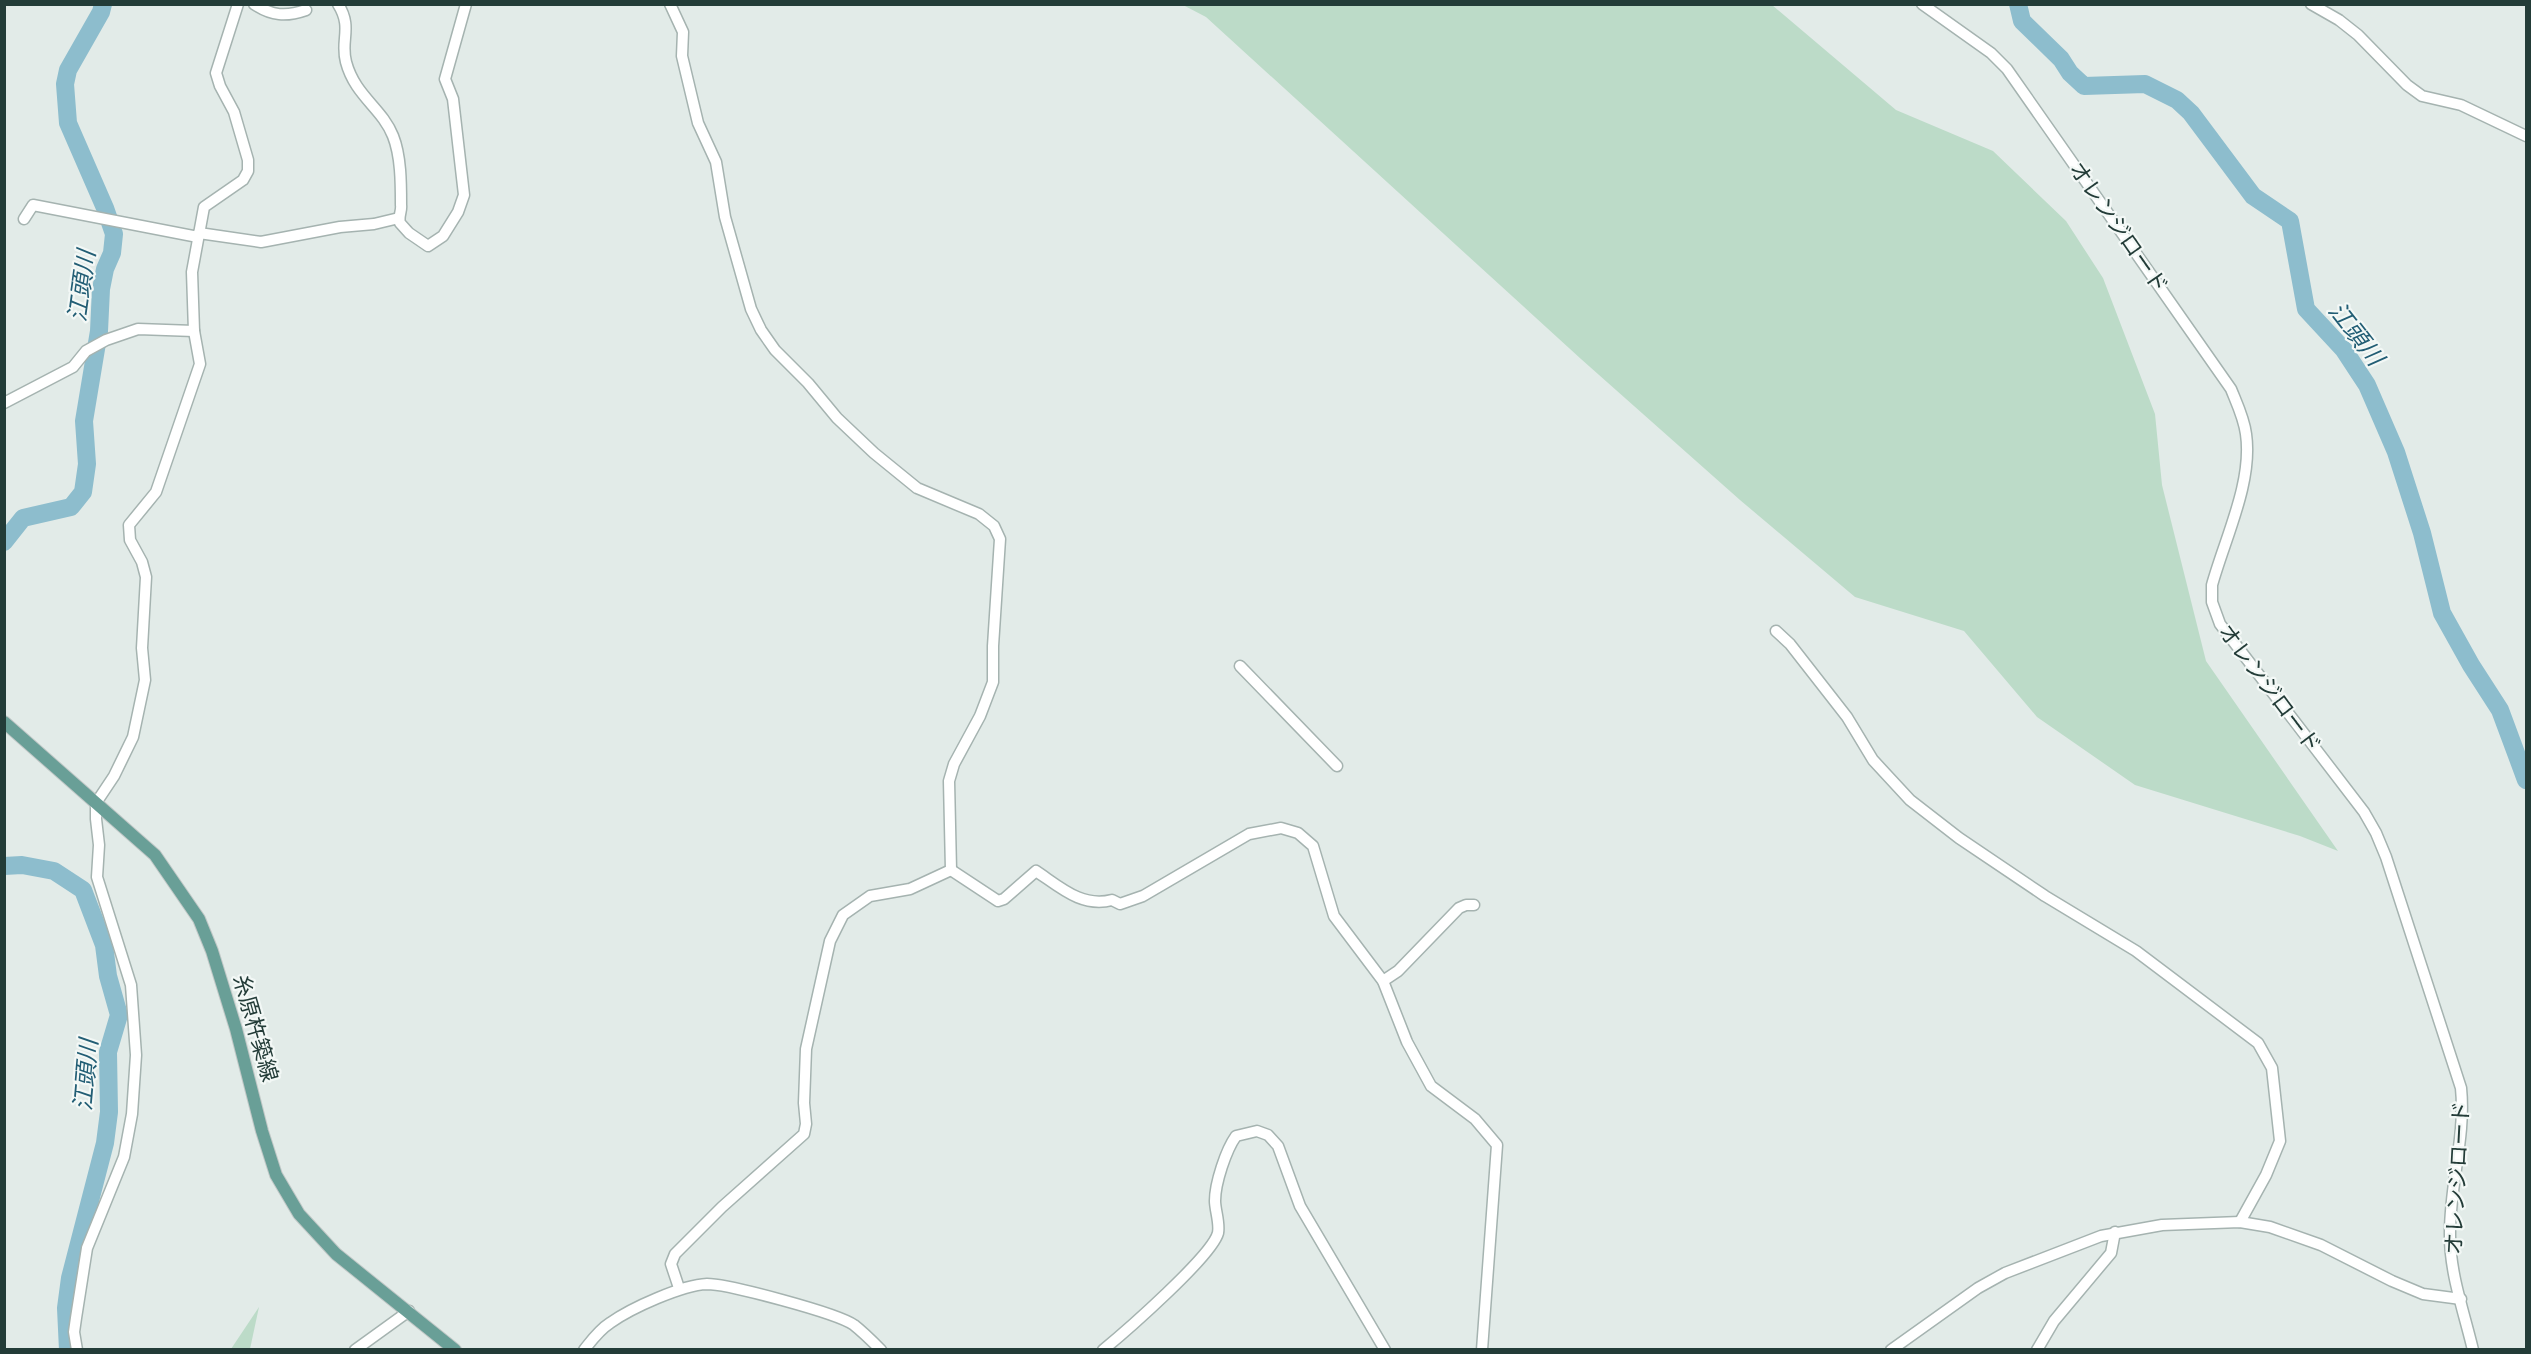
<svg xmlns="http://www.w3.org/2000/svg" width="2531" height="1354" viewBox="0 0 2531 1354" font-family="Cabin,'Noto Sans JP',sans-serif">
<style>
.green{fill:#bcdbc8}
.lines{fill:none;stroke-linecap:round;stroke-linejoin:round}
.river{stroke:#8dbdcd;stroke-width:18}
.minor-casing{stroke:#a5b3b0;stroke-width:13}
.major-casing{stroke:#c1c8c7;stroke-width:14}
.minor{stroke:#fff;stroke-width:10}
.major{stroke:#699f97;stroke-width:12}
.labels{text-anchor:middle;stroke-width:4.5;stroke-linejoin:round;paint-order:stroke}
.street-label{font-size:22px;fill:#233c38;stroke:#f3f8f6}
.water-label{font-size:24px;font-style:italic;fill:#215d74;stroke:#f3f8f6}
</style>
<rect width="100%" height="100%" fill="#e2ebe8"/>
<g class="green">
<path d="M1183,5H1772L1896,110L1993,151L2066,221L2103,278L2155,414L2162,485L2206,661L2338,851L2300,836L2135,785L2037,717L1964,631L1855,597L1740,500L1581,359L1206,17Z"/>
<path d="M259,1307L250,1349H231Z"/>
</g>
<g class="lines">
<g class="river">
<path d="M2018,4L2022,21L2061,59L2070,73L2084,86L2145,84L2177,100L2191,113L2253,196L2290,221L2306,309L2344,350L2367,385L2396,452L2422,533L2442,613L2471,665L2500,710L2526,780"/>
<path d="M4,542L23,518L71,507L83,492L87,464L84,421L99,331L101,289L105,269L112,253L114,234L105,208L68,123L65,84L68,70L101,12L103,4"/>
<path d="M4,866L22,865L54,871L83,890L104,945L108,976L119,1015L108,1052L109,1112L105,1143L70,1278L66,1308L68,1350"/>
</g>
<g class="minor-casing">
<g id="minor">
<path d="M254,4C272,16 286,17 306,10"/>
<path d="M338,4C353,28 340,40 346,62C355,96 382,108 393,136C401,156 401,183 401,205C402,211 398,216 400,223L409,233L428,246L443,236L458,212L464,195L453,99L445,79L466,4"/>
<path d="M670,4L683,32L682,56L698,123L716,162L725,217L751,309L761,330L775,350L808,383L837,418L874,453L917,488L979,514L994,526L1000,539L993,646V682L980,716L954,764L949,781L951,870"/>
<path d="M1922,4L1991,53L2007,69L2231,389C2237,404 2244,418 2246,434C2253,482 2225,538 2212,585V602L2220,624L2364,812L2376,833L2386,857L2461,1088C2466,1138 2449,1186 2450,1236C2450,1274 2464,1312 2473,1350"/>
<path d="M2311,4L2339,20L2358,35L2407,85L2422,96L2461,105L2526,136"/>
<path d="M24,219L33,205L198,237"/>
<path d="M199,233L261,242L340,227L374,224L399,218"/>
<path d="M4,403L73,367L86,351L106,340L138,329L194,331"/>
<path d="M1776,631L1790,644L1847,717L1873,760L1910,800L1959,838L2045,896L2136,951L2258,1043L2272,1068L2280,1141L2266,1175L2240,1222"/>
<path d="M1240,666L1337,766"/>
<path d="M951,870L998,901L1004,899L1036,871C1060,887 1082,908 1112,900L1120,904L1143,896L1249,834L1281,828L1298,833L1313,846L1334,916L1383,981L1407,1042L1431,1086L1475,1119L1497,1145L1482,1350"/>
<path d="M1383,981L1398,971L1459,908L1466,905H1474"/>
<path d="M679,1288L671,1264L675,1254L722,1207L804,1134L806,1124L804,1103L806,1049L830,941L843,915L870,896L910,889L951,870"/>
<path d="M77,1350L74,1332L76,1318L87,1248L124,1157L132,1114L136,1055L131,985L97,877L99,845L96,819V803L114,776L133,737L145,680L142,648L146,577L142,562L130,540L129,525L156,492L200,364L194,331L192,272L204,207L243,180L248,171V160L234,112L220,86L216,73L238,4"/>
<path d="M355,1350L409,1311"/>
<path d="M584,1350C592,1340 599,1330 610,1323C631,1308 682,1285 707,1284C728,1284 837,1313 854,1325C863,1332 872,1341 881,1350"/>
<path d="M1103,1350C1125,1332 1212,1256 1218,1233C1220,1223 1215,1210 1215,1201C1215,1183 1226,1150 1236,1136L1257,1131L1268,1135L1278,1146L1300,1206L1385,1350"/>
<path d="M1891,1350L1978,1288L2005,1273L2101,1236L2162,1225L2240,1222L2270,1227L2321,1245L2392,1281L2423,1294L2461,1299"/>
<path d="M2037,1350L2054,1321L2111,1253L2115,1232"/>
</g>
</g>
<g class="major-casing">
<path id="major" d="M4,722L155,855L199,919L212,951L236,1029L262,1131L276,1175L299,1214L336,1254L455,1350"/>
</g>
<use href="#minor" class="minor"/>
<use href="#major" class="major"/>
</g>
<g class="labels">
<g class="street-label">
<text transform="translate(2119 227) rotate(55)" y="8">オレンジロード</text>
<text transform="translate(2270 688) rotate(53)" y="8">オレンジロード</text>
<text transform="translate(256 1028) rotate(74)" y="8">糸原杵築線</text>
<text transform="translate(2457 1178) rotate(-87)" y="8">オレンジロード</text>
</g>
<g class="water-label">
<text transform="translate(82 286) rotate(-82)" y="8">江頭川</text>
<text transform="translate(2356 334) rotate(52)" y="8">江頭川</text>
<text transform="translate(86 1075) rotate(-85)" y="8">江頭川</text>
</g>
</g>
<rect width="2531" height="1354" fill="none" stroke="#233c38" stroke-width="12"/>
</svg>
